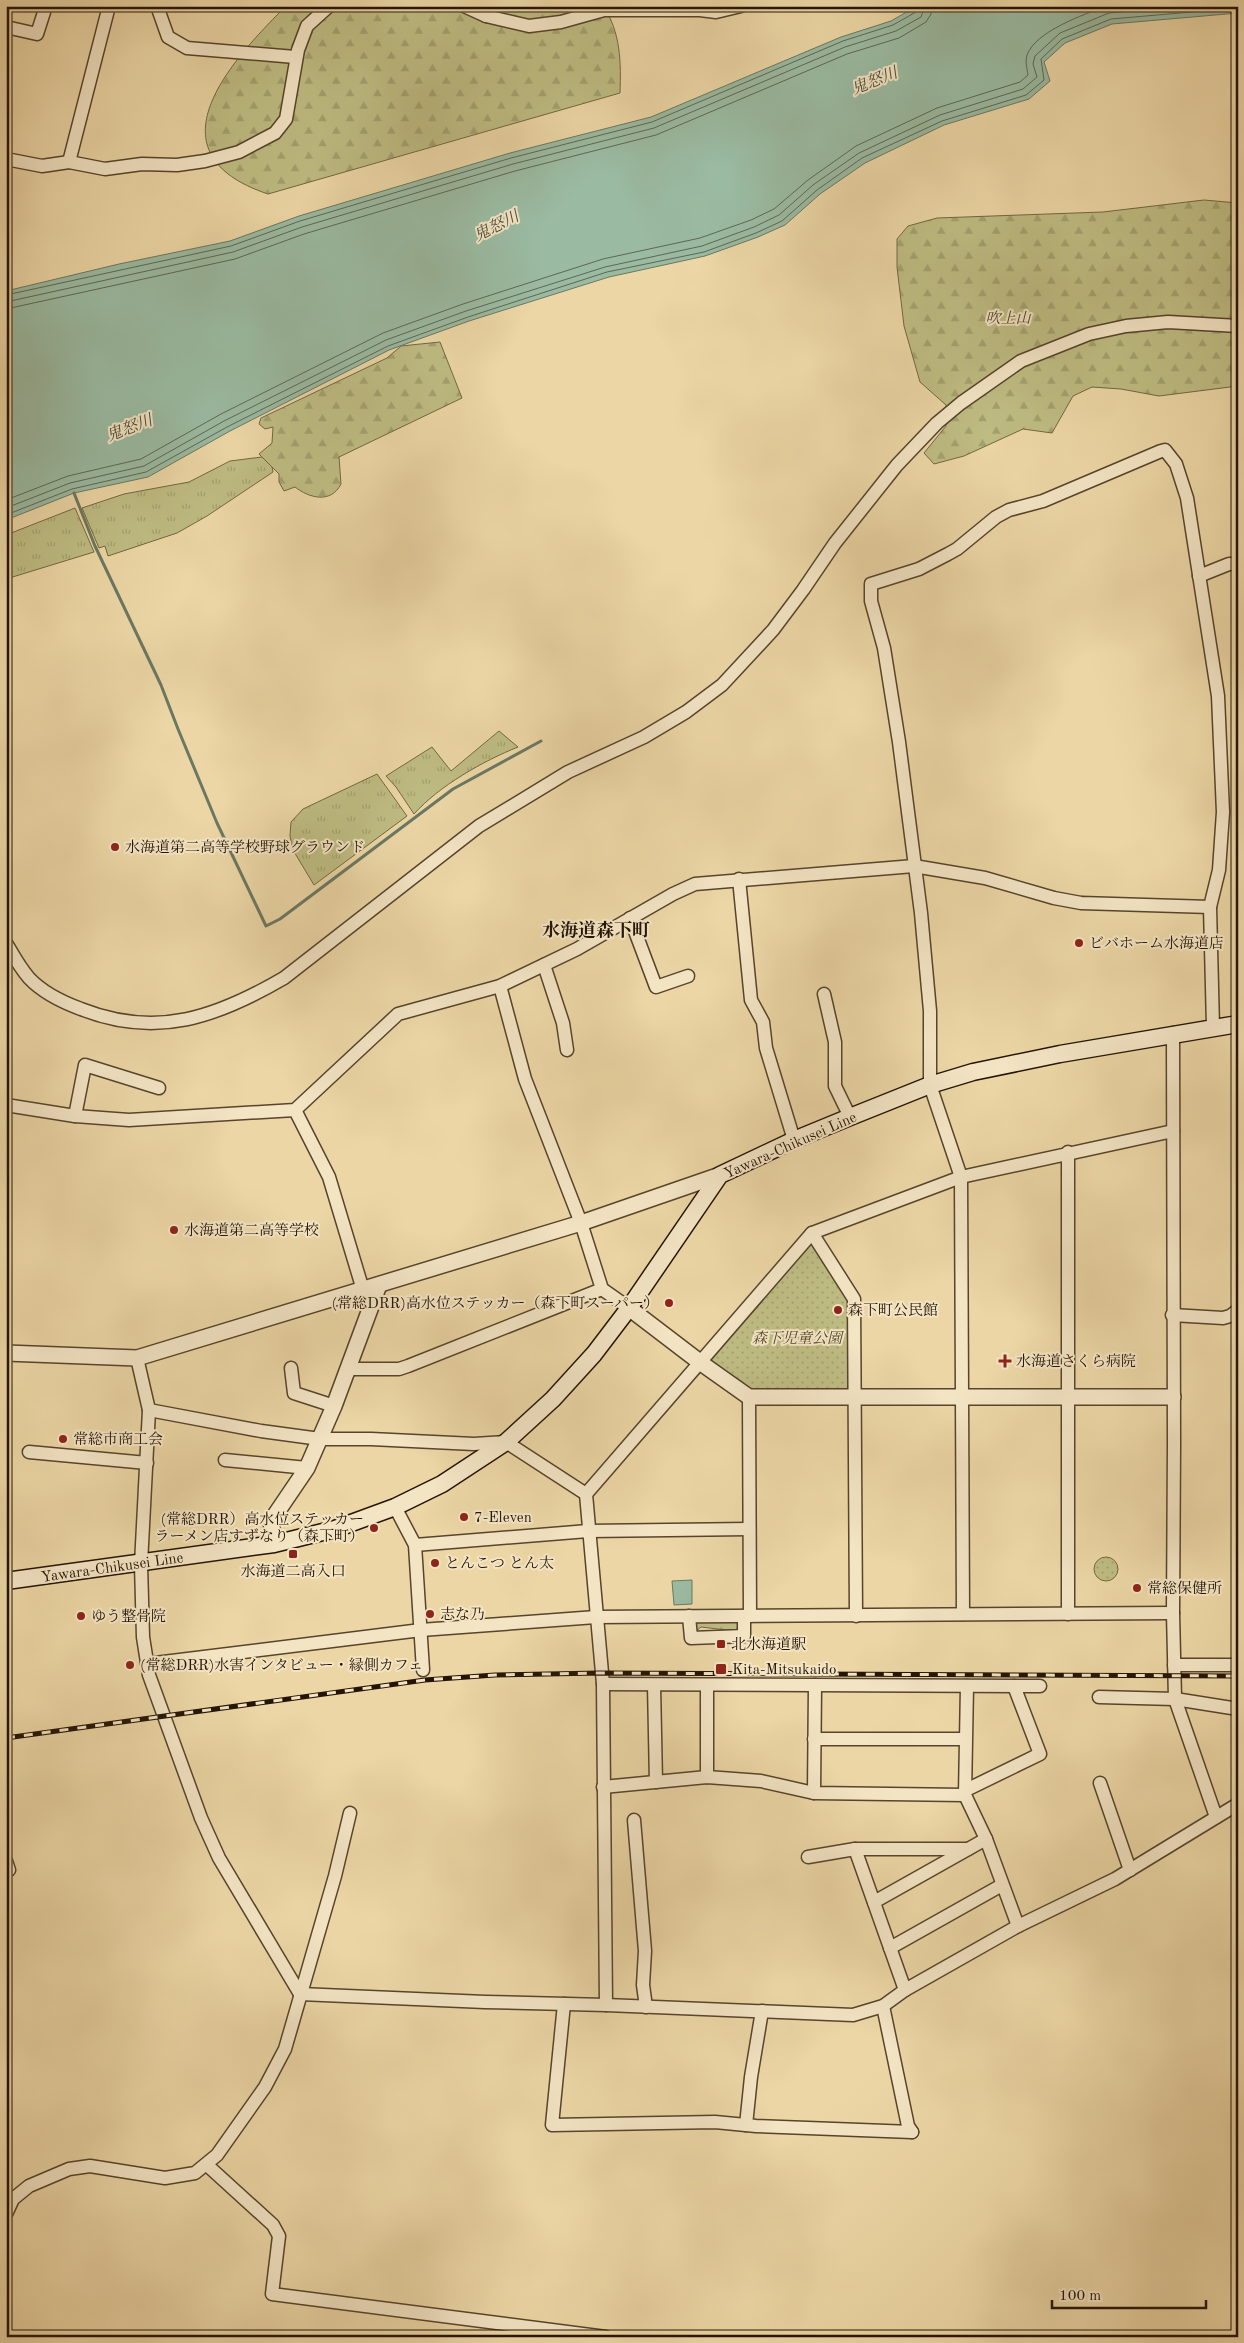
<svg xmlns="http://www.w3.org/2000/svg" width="1244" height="2343" viewBox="0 0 1244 2343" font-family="'Old Standard TT','Noto Serif JP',serif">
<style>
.grass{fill:url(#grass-tufts);stroke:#716843}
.forest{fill:url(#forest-firs);stroke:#716843}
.park{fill:url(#park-dots);stroke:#716843}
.water{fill:#9abaa1;stroke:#6b7862}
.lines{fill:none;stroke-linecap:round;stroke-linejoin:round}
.shore{stroke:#5f6752;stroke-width:1}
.stream{stroke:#6b7862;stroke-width:3}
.minor-casing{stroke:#56442c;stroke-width:15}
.tertiary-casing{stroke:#56442c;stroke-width:18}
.secondary-casing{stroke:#241404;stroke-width:19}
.minor{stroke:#f3e4c4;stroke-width:12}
.tertiary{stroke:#f3e4c4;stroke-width:15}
.secondary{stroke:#f3e4c4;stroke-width:16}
.rail-casing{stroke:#241404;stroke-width:5}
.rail{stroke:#f3e4c4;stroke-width:3;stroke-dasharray:9;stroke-linecap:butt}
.poi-dot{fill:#8f2418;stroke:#f3e4c4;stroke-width:2}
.labels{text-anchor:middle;stroke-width:4;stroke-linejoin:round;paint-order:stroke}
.park-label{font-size:15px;font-style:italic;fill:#52462a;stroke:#f3e4c4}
.poi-label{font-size:15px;fill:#241404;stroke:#f3e4c4;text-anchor:start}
.street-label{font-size:15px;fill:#241404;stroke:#f3e4c4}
.water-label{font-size:16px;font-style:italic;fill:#4d4e3b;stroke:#f3e4c4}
.quarter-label{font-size:18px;font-weight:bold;fill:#241404;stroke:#f3e4c4}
</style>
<defs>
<pattern id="grass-tufts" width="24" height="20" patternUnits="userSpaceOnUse" patternTransform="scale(1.25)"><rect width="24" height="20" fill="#bebc82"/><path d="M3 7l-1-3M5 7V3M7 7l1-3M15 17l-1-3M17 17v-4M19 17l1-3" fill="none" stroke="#a3a16f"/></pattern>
<pattern id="forest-firs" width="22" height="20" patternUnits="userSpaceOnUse" patternTransform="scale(1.25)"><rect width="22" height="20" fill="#bebc82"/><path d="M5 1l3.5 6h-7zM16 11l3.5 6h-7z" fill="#a3a16f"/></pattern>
<pattern id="park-dots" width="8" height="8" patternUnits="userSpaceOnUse" patternTransform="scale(1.25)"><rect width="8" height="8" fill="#bebc82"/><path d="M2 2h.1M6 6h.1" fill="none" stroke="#a3a16f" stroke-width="1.8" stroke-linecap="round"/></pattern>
</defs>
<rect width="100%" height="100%" fill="#ecd6a5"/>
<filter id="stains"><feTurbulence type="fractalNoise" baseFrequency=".004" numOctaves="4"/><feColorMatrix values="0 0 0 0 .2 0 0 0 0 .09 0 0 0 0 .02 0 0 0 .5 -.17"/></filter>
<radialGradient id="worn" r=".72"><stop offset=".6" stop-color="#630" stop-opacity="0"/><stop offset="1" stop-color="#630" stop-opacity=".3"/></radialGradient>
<g class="grass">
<path d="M270,456L273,472L207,516L177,533L108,556L105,546L99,548L82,508L124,494L189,482L230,461Z"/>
<path d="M75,508L94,552L6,579V535Z"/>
<path d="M499,731L518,747C483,761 439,786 414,814L396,787L386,776L432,747L451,771Z"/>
<path d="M377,774L407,816L314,885L293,850L290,836L291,822L303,809Z"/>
</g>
<g class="forest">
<path d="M286,6H603C621,32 621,63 620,93L268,194C146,153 230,62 286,6Z"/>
<path d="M1204,200L1238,203V386L1159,396L1121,389L1092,387L1073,396L1052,433L1023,429L964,456L934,464L924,453L946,426V405L920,382L904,326L897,267V239L908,226L937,218L1103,212Z"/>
<path d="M440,342L462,398L339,457L341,484C331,504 309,498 295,487L284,491L279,482V474L259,454L272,443L273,427L265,429L259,424L261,418L387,358L401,346Z"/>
<path d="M696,1620H736L739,1626L735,1631L701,1627L696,1631Z"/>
</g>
<g class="park">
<path d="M810,1243L850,1298V1392H751L708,1359Z"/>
<circle cx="1106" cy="1569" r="12"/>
</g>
<g class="water">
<path d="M917,6H1238V13L1112,24L1065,43L1044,62L1050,81L1029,99L944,125L865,163L820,194L785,225L758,237L705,256L609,277L469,321L389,350L230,431L148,477L74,493L6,520V291L119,264L230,241L299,216L510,153L651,117L841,37L891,21Z"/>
<path d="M692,1580V1604L674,1605L672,1581Z"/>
</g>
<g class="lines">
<g class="shore">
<path d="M6,295L231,246L300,221L511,158L652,122L843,41L893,25L916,12L919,6"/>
<path d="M6,302L233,252L302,227L513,164L654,128L845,47L896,31L921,17L925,6"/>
<path d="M6,309L235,259L304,234L515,171L656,135L847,54L899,38L926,22L931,14L932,6"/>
<path d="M6,500L68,476L141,459L221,414L383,333L463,304L603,259L700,238L751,220L774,209L808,180L856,146L937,108L1020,82L1028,75C1027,68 1025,62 1027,55C1036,31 1083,15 1106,6"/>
<path d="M6,508L70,483L144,466L224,421L386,340L466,311L605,267L702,246L754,227L779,215L813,185L859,153L940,115L1023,89L1037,77L1033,64L1035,56L1060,33L1109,13L1192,6"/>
<path d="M6,515L72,489L146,472L227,427L388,346L468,317L607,272L704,252L756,233L782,221L817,190L862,158L942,121L1026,95L1044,80L1041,59L1062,39L1111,19L1238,8"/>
</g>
<path class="stream" d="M74,493L95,546L161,685L178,729L217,823L266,926L280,919L453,789L541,741"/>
<g class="minor-casing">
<g id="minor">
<path d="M157,6L168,37L187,48L295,57"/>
<path d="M464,6L486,16L489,6"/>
<path d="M486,16L529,26L561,22L604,10H700L716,12L741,6"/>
<path d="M6,27L37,34L46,6"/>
<path d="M6,159L42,166L69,162L105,169L142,164L177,165L205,161L239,152L275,133L286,119L298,50L307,26L329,6"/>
<path d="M69,162L109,6"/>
<path d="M1199,576L1229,564H1238"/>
<path d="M739,879L751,1000L763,1022L766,1048L794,1140"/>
<path d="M630,918L656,987L688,976"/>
<path d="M6,943C13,955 20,968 29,978C43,993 62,1002 81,1009C157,1039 217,1017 284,978L479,826L568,772L644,737L686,712L722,685L773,630L803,590L835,543L897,465L937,423L961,403L1021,361L1089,334L1126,326L1168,322L1238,326"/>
<path d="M544,965L563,1023L567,1050"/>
<path d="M500,986L525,1079L581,1223L602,1289L629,1308"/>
<path d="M824,994L835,1042V1086L850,1117"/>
<path d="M1173,1033L1174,1444L1173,1613L1175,1699L1216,1817"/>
<path d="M6,1105L75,1116L129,1120L295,1110L398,1014L500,986L577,949L673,894L695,884L914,866L985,878L1054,898L1081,903L1210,907"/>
<path d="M295,1110L329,1177L363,1290"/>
<path d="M75,1116L85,1065L159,1088"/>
<path d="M812,1233L854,1299L856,1616"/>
<path d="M1172,1315L1223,1318L1230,1316L1238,1310"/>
<path d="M137,1358L149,1410L141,1564L143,1637L149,1675L201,1818L219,1858L300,1994"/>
<path d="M291,1368L294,1393L334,1406"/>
<path d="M348,1369H399L408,1366L602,1289"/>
<path d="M749,1397L750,1616"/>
<path d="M149,1410L261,1431L320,1439H371L474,1444L506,1442L586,1494"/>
<path d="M29,1452L147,1463"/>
<path d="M225,1460L307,1468"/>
<path d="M395,1507L415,1545L423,1670"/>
<path d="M415,1545L588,1531L749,1529"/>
<path d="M963,1614L961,1177L930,1085V1011L921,913L899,742L884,648L871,601V584L919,569L948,554L957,549L996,517L1009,510L1043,501L1161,451L1165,450L1176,464L1187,498L1218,696L1223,812L1219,870L1210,907L1213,1027"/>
<path d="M1068,1614V1152"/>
<path d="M689,1616L691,1638L744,1636V1616"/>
<path d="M147,1664L421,1630L596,1617L1173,1613"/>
<path d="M1174,1665H1238"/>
<path d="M603,1684L1040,1686"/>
<path d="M654,1685L656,1782"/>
<path d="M707,1685V1777"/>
<path d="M967,1686L965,1795L986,1839L1018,1926"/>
<path d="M1099,1697L1175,1699L1238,1709"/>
<path d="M814,1739H965"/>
<path d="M1100,1783L1130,1870"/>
<path d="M603,1787L707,1777L761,1781L814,1793L965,1795"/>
<path d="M966,1790L1040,1754L1014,1686"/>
<path d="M814,1793L815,1685"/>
<path d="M634,1820L645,1951L643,1985L646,2007"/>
<path d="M855,1849L905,1990"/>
<path d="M808,1857L855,1849H968"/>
<path d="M6,1861L9,1870H6"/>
<path d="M874,1902L986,1839"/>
<path d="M890,1948L1002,1885"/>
<path d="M300,1994L485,2002L606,2005L853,2015L883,2006L905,1990L1018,1926L1115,1879L1238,1804"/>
<path d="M564,2004L552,2125L715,2122L756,2126L912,2132"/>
<path d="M606,2005L603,1684L586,1494L812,1233L961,1177L1173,1131"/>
<path d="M883,2006L908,2126L912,2132"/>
<path d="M746,2125L751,2077L762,2011"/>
<path d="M207,2165L273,2225L279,2236L272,2294L606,2337"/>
<path d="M6,2214L13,2199L29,2186L69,2169L90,2166L165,2178L195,2173L217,2155L265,2087L285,2049L335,1876L350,1813"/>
</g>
</g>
<g class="tertiary-casing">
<g id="tertiary">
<path d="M629,1308L701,1363L749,1397H1173"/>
<path d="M6,1353L137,1358L581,1223L720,1175"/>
<path d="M274,1544L271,1521L307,1468L334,1406L379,1285"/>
</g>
</g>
<g class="secondary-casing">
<path id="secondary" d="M6,1581L274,1544L335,1529L395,1507L442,1484L506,1442L553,1399L594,1354L629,1308L720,1175L794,1140L850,1117L930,1085L973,1072L1060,1054L1238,1024"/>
</g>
<use href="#minor" class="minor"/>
<use href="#tertiary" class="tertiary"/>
<use href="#secondary" class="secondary"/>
<g class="rail-casing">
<path id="rail" d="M6,1738L425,1680L495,1675L600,1673L1238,1676"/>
</g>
<use href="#rail" class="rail"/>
</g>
<g class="poi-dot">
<circle cx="115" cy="847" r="5"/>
<circle cx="1079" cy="943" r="5"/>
<circle cx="174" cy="1230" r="5"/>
<circle cx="669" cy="1303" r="5"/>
<circle cx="838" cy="1310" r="5"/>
<path d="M1002.5 1353.5h5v5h5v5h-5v5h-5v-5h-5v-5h5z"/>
<circle cx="63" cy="1439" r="5"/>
<circle cx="464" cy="1517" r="5"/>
<circle cx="374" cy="1528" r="5"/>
<rect x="288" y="1549" width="10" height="10" rx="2.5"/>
<circle cx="435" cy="1563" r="5"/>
<circle cx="1137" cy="1588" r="5"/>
<circle cx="430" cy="1614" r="5"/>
<circle cx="81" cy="1616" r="5"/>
<rect x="716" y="1639" width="10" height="10" rx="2.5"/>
<circle cx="130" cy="1665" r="5"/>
<rect x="715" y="1663" width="12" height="12" rx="2.5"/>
</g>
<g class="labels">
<g class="park-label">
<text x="1008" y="323">吹上山</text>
<text x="797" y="1343">森下児童公園</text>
</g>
<g class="poi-label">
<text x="125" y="852">水海道第二高等学校野球グラウンド</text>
<text x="1089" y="948">ビバホーム水海道店</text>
<text x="184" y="1235">水海道第二高等学校</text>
<text x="659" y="1308" text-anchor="end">(常総DRR)高水位ステッカー（森下町スーパー）</text>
<text x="848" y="1315">森下町公民館</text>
<text x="1016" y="1366">水海道さくら病院</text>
<text x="73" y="1444">常総市商工会</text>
<text x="474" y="1522">7-Eleven</text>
<text x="364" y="1524" text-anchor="end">(常総DRR）高水位ステッカー<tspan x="364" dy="17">ラーメン店すずなり（森下町）</tspan></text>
<text x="445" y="1568">とんこつ とん太</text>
<text x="293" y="1576" text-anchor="middle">水海道二高入口</text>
<text x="1147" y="1593">常総保健所</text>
<text x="440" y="1619">志な乃</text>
<text x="91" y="1621">ゆう整骨院</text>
<text x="731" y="1649">北水海道駅</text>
<text x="140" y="1670">(常総DRR)水害インタビュー・縁側カフェ</text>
<text x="732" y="1674">Kita-Mitsukaido</text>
</g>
<g class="street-label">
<text transform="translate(790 1145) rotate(-24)" y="5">Yawara-Chikusei Line</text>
<text transform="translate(112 1567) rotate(-8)" y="5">Yawara-Chikusei Line</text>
</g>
<g class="water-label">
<text transform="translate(874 80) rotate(-22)" y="6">鬼怒川</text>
<text transform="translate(496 225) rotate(-27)" y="6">鬼怒川</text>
<text transform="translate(129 427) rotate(-21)" y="6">鬼怒川</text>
</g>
<g class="quarter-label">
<text x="596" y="936">水海道森下町</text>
</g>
</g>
<rect width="1244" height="2343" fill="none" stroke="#ecd6a5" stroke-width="25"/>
<rect x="8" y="8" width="1229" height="2328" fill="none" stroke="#241404" stroke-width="2.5"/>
<rect x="12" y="12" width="1219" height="2318" fill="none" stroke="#241404"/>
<path d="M1052 2300v8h154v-8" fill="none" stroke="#241404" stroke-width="2.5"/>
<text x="1059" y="2300" font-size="15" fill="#241404" stroke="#f3e4c4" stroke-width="4" paint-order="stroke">100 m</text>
<rect width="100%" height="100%" filter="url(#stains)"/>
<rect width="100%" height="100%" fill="url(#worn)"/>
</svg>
